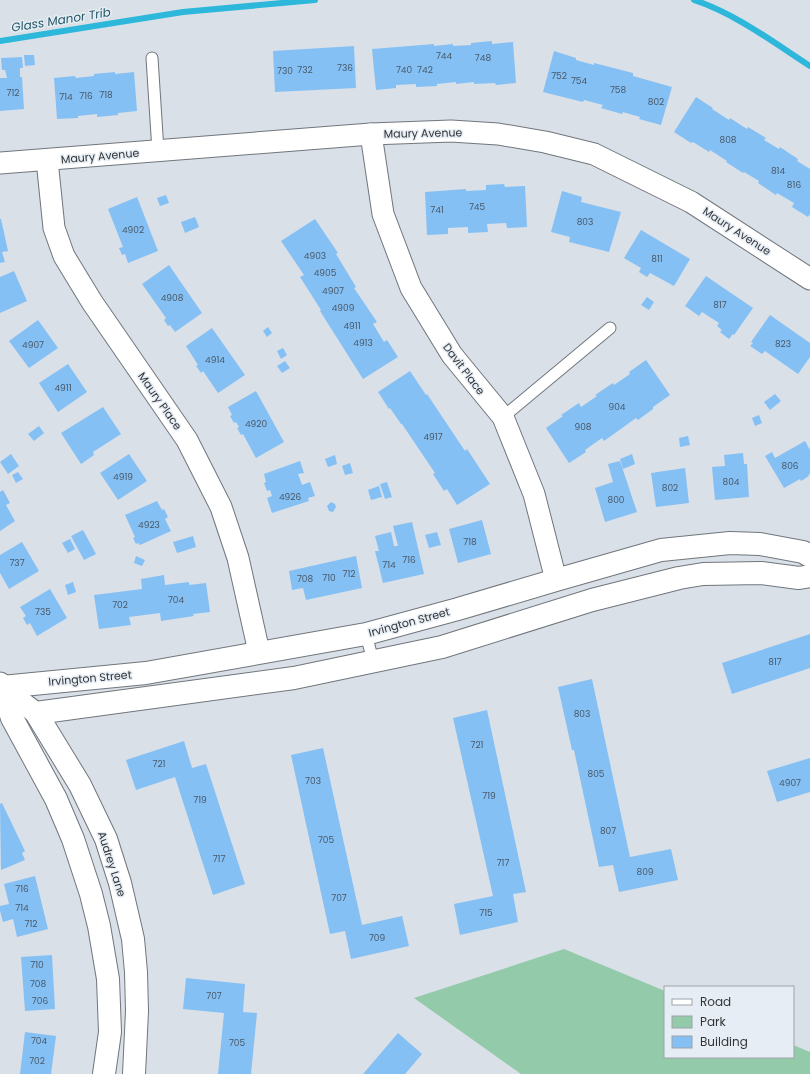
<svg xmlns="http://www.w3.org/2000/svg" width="810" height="1074" viewBox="0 0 810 1074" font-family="Poppins,sans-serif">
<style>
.green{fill:#93caaa}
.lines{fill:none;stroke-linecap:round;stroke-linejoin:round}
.stream{stroke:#2db7da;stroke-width:6}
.building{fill:#85c0f5}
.service-casing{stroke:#70767c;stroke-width:13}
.minor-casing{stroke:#70767c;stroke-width:23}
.tertiary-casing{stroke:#70767c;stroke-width:24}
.service{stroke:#fff;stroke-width:11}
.minor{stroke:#fff;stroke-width:21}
.tertiary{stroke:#fff;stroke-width:22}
.labels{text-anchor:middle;stroke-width:3;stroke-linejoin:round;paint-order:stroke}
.number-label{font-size:9px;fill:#485867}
.street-label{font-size:11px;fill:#333538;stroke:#e6edf4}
.water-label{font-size:12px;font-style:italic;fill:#235867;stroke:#e6edf4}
</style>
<rect width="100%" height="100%" fill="#d9e0e7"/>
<path class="green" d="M564,949L665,991V1057H793V1045L810,1052V1074H521L414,998Z"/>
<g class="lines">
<g class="stream">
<path d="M694,0C736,14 773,42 810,66"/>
<path d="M0,41L183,12L315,0"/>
</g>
</g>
<g class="building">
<path d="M492,41V44L513,42L516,83L496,85L495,83L474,84V82L456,84V82L437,84V86L416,87V84L396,85V88L376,90L372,49L434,44V46L453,44V46L471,45V43Z"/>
<path d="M354,46L356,88L275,92L273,51Z"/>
<path d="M554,51L576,58V60L594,65V63L633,73V76L672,87L661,125L639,119L640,117L623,112L622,114L601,108L603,105L584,100L583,102L543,92Z"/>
<path d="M24,55H34L35,65L25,66Z"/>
<path d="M22,57L23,68H20V77H22L24,109L0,111V78H7L5,70H2L1,58Z"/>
<path d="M115,72V74L134,72L137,111L118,113V115L97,117V114L78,116V118L57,119L54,78L75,76L76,78L94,76V74Z"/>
<path d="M696,97L713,108L712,109L729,120L730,118L747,129L748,127L766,138L764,140L779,149L780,147L798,159L797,161L810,169V214L808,217L792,207L794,203L777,193L776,195L758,183L759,181L744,172L743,173L726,162L727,161L710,150L709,152L693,142L691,143L674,132Z"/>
<path d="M504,184L505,187L525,186L527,227L507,228L506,223L487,224L488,232L468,233V227L448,228V234L427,235L425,192L466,189V191L486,190V185Z"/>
<path d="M562,191L582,197L581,202L621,212L609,252L569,242L570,237L551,232Z"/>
<path d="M166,195L169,203L160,206L157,198Z"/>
<path d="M137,197L158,251L128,263L125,254L122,255L119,248L123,247L108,209Z"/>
<path d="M195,217L199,227L185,233L181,222Z"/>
<path d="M0,219H1L8,251L2,252L5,262L0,263Z"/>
<path d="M315,219L338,253L336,254L356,287L354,288L377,322L373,324L384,342L387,340L398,357L363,379L320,311L321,310L300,277L304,275L281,241Z"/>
<path d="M641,230L690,259L674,286L650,273L647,277L639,272L641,268L624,258Z"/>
<path d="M169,265L202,313L175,332L170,325L168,326L164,320L166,318L142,284Z"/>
<path d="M14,271L27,301L0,313V277Z"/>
<path d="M706,276L753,308L734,335L733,334L729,339L720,332L722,330L717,326L719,323L702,312L699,316L685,306Z"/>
<path d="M647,297L654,302L649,310L641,305Z"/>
<path d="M770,315L810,343V357L798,374L765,351L762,354L750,346L753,343L751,342Z"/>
<path d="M38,320L58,348L29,368L9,341Z"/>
<path d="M268,327L272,333L267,337L263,331Z"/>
<path d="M212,328L245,375L218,393L203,371L201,373L196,366L198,365L186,346Z"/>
<path d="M283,348L287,355L281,359L277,351Z"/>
<path d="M646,360L670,395L653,407V409L638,420L636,418L604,441L602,438L585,450L586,452L569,463L546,428L563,416L561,415L579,403L581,407L597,396L595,395L613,383L614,385L630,374L629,372Z"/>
<path d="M285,361L290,368L282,373L277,366Z"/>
<path d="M68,364L87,392L58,412L39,383Z"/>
<path d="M410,371L426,395L427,394L465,451L467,449L490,484L457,505L447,489L444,491L433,474L435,473L402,424H401L390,408L389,409L378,392Z"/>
<path d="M256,391L284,442L256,458L243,434L241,435L237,428L239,427L236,422L234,423L230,416L232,415L228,407Z"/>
<path d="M775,394L781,401L770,410L764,402Z"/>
<path d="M103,407L121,434L93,452L94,455L81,464L61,433Z"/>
<path d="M759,415L762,423L755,426L752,418Z"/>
<path d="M39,426L44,433L34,441L28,434Z"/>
<path d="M688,436L690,445L680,447L679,438Z"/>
<path d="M805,441L810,450V474L808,475L809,476L801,481L800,479L784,488L765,456L772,452L775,458Z"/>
<path d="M743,453L744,464H747L749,497L715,500L712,467L725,466L724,455Z"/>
<path d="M11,454L19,466L8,474L0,462Z"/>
<path d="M129,454L147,481L118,500L100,473Z"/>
<path d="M632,454L635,464L623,469L620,459Z"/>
<path d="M335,455L337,464L328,467L325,459Z"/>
<path d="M300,461L304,473L298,474L302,485L310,482L315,496L308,498L309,501L272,513L267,498L272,496L270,490L267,491L264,483L266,482L264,474Z"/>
<path d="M620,461L637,512L605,522L595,488L613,482L608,464Z"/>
<path d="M350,463L353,473L345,475L342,466Z"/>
<path d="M685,468L689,503L656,507L651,473Z"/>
<path d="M18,472L23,479L16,483L12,475Z"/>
<path d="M387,482L392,497L385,499L380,484Z"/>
<path d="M379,486L382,497L371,500L368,490Z"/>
<path d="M3,490L10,503L6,505L15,521L0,531V492Z"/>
<path d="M157,501L162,510L164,509L168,517L165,519L171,531L140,545L138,543L136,544L133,538L135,537L125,515Z"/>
<path d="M331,502L335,504L336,507L333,512L329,511L327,506Z"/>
<path d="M482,520L491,554L458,563L449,529Z"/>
<path d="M412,522L424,574L383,583L375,551H379L375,536L391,532L394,546H398L393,526Z"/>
<path d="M83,530L96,554L84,560L71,536Z"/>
<path d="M437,532L441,545L429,548L425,535Z"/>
<path d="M193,536L196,547L177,553L173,542Z"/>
<path d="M70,539L75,549L68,553L62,543Z"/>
<path d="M22,542L39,571L9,589L0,573V555Z"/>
<path d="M136,556L145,560L142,566L134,563Z"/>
<path d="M356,556L362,588L306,600L303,588L292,590L289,571Z"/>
<path d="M164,575L165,585L189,582V585L206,583L210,612L193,614L194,616L161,621L160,613L129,617L131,625L99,629L94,595L142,589L141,579Z"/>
<path d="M73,582L76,592L68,595L65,585Z"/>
<path d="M50,589L67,618L37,636L30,623L27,625L23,618L26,616L20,607Z"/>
<path d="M810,634V668L732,694L722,663Z"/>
<path d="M592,679L630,857L671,849L678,880L619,892L613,865L599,867L574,750H572L558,687Z"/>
<path d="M487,710L526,892L513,894L518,922L460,935L454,904L493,896L453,718Z"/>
<path d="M184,741L192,768L206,764L245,884L213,895L175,777L136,790L126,760Z"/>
<path d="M323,748L362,925L402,916L409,946L351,959L345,931L330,934L291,755Z"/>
<path d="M810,758V792L777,802L767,771Z"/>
<path d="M2,803L25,851L22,853L25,860L1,870L0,804Z"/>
<path d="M35,876L48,929L17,937L13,919L3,922L0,911V906L9,904L4,884Z"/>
<path d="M52,955L55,1009L25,1011L21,957Z"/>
<path d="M186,978L245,984L243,1012L257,1013L251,1074H218L224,1013L183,1009Z"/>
<path d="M25,1032L56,1036L51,1074H20Z"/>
<path d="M398,1033L422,1054L405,1074H363Z"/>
</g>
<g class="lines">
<g class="service-casing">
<g id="service">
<path d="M152,58L158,151"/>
<path d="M503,417L610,328"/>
<path d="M366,634L373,661"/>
</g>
</g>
<g class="minor-casing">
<g id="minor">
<path d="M371,134L383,214L411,288L452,355L503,417L534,494L556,580"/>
<path d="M47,160L54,228L64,256L92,302L187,440L221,507L238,558L259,652"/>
<path d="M0,163L371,134L451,131L498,134L545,142L594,154L691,202L810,279"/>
<path d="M0,683L2,687L36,713"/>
</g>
</g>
<g class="tertiary-casing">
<g id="tertiary">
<path d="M104,1074L110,1032L108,979L99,926L91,894L73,839L56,799L12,718L2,687L146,673L366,634L458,609L556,580L661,550L730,543L760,544L803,552L810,556"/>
<path d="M134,1074L137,1011L136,972L133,939L120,883L106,839L80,785L36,713L294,678L442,647L592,600L679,578L703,574L761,573L799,578L810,576"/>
</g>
</g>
<use href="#service" class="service"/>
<use href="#minor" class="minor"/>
<use href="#tertiary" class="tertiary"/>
</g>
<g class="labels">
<g class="number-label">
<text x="444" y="59">744</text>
<text x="483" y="61">748</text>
<text x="345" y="71">736</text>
<text x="305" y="73">732</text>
<text x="404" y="73">740</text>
<text x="425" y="73">742</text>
<text x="285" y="74">730</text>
<text x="559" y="79">752</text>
<text x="579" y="84">754</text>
<text x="618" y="93">758</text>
<text x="13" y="96">712</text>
<text x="106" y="98">718</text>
<text x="86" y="99">716</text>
<text x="66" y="100">714</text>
<text x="656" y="105">802</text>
<text x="728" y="143">808</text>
<text x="778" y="174">814</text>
<text x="794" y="188">816</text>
<text x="477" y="210">745</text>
<text x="437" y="213">741</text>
<text x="585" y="225">803</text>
<text x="133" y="233">4902</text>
<text x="315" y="259">4903</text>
<text x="657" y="262">811</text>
<text x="325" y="276">4905</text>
<text x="333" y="294">4907</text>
<text x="172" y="301">4908</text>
<text x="720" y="308">817</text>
<text x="343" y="311">4909</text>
<text x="352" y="329">4911</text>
<text x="363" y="346">4913</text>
<text x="783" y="347">823</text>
<text x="33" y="348">4907</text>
<text x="215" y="363">4914</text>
<text x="63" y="391">4911</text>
<text x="617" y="410">904</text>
<text x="256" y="427">4920</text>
<text x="583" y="430">908</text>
<text x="433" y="440">4917</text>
<text x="790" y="469">806</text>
<text x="123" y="480">4919</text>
<text x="731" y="485">804</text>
<text x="670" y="491">802</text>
<text x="290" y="500">4926</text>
<text x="616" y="503">800</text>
<text x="149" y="528">4923</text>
<text x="470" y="545">718</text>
<text x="409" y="563">716</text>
<text x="17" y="566">737</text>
<text x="389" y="568">714</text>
<text x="349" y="577">712</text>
<text x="329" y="581">710</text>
<text x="305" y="582">708</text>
<text x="176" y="603">704</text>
<text x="120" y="608">702</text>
<text x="43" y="615">735</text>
<text x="775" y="665">817</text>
<text x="582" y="717">803</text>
<text x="477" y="748">721</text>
<text x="159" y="767">721</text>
<text x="596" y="777">805</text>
<text x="313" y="784">703</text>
<text x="790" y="786">4907</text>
<text x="489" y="799">719</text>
<text x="200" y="803">719</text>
<text x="608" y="834">807</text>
<text x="326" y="843">705</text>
<text x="219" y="862">717</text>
<text x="503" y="866">717</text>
<text x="645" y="875">809</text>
<text x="22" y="892">716</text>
<text x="339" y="901">707</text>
<text x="22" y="911">714</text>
<text x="486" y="916">715</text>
<text x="31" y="927">712</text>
<text x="377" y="941">709</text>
<text x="37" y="968">710</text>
<text x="38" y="987">708</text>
<text x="214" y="999">707</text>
<text x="40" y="1004">706</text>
<text x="39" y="1044">704</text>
<text x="237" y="1046">705</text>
<text x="37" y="1064">702</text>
</g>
<g class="street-label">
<text transform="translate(423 133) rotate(-1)" y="4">Maury Avenue</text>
<text transform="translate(100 156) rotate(-5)" y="4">Maury Avenue</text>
<text transform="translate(737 231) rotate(33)" y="4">Maury Avenue</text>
<text transform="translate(464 369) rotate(53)" y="4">Davit Place</text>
<text transform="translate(160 401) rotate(55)" y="4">Maury Place</text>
<text transform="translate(409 622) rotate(-15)" y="4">Irvington Street</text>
<text transform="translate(90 678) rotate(-5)" y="4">Irvington Street</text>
<text transform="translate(112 864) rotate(72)" y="4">Audrey Lane</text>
</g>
<g class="water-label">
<text transform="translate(61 20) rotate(-9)" y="4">Glass Manor Trib</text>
</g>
</g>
<rect x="664" y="986" width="130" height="72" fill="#e6edf4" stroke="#9ea3a9"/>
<rect x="672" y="999" width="20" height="6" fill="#ffffff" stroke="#9ea3a9"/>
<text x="700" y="1006" font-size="12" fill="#333538">Road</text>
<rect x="672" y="1016" width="20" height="12" fill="#93caaa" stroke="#9ea3a9"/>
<text x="700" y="1026" font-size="12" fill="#333538">Park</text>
<rect x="672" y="1036" width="20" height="12" fill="#85c0f5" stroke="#9ea3a9"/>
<text x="700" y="1046" font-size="12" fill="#333538">Building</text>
</svg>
